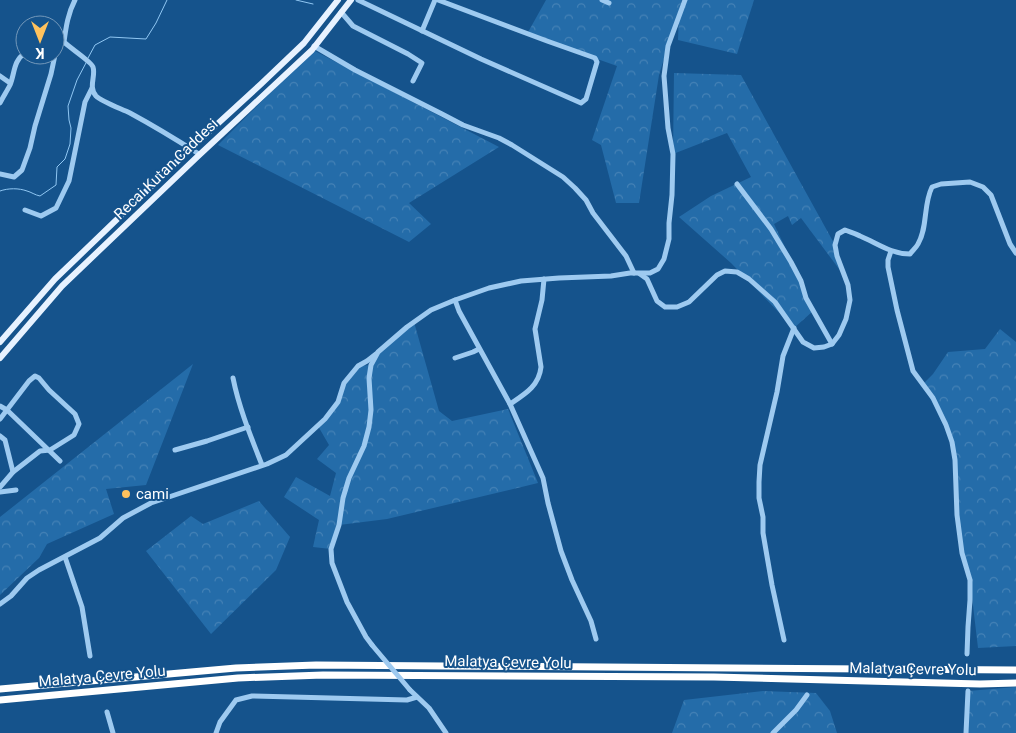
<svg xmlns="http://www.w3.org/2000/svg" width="1016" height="733" viewBox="0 0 1016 733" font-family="Roboto,sans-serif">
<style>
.forest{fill:url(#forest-crowns)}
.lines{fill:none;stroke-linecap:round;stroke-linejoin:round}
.stream{stroke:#90c7f3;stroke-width:1}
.minor{stroke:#9ecaf0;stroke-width:5}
.major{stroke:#e7f2ff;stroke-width:6}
.highway{stroke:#fff;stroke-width:7}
.minor-bridge{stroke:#9ecaf0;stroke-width:5}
.poi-dot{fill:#ffc25d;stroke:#15538c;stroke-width:2}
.labels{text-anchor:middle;stroke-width:4;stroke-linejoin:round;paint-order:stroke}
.street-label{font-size:15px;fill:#fff;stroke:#15538c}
.poi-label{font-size:15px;fill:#fff;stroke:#15538c;text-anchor:start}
</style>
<defs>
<pattern id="forest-crowns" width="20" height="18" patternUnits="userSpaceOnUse" patternTransform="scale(1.25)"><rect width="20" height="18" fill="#246ca9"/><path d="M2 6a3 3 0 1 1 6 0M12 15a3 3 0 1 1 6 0" fill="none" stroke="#4582b6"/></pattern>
</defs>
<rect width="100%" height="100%" fill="#15538c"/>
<g class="forest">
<path d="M546,0H682L659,75L639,203H616L601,145L592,140L617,66L527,34Z"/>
<path d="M686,0H754L737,54L678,40L679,15Z"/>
<path d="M313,50L499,147L409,203L431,224L409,242L218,145Z"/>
<path d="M674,73L741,75L835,245L845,277L801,218L792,225L788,216L774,224L801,281L813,311L794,328L731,263L679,217L711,196L751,177L727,133L673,154Z"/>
<path d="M414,322L439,411L452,421L508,409L538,483L387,519L339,525L331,549L313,547L319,520L284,497L296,477L330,496L336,473L317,459L329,445L318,426L338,402L344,383L358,366L371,365L378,352Z"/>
<path d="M1000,329L1016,342V646L978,648L970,580L962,553L952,442L923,384L933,374L948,352L985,349Z"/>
<path d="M193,364L146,485L106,489L114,514L47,544L39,558L0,595V517Z"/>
<path d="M259,501L290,537L276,570L211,634L146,551L191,516L203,524Z"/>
<path d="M1016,687V733H966L968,691Z"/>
<path d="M763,691L816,693L830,711L837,733H672L684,700Z"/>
</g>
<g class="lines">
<g class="stream">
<path d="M296,0L313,4"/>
<path d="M88,58L95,45L110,37L146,39L156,23L167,0"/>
<path d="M0,191C8,188 19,188 27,191C31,192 35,195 40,196L56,185L57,167L65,159L70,144L71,128L69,120L68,106L77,80L87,61"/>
</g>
<g class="minor">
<path d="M75,0C68,13 66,27 64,42C70,48 92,62 93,67C96,76 88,87 96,96C102,102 122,109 130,113C154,126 177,140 199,154"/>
<path d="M358,0L481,59L581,103L586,99L597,62L595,58L547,41L438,0"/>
<path d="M602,0L609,3"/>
<path d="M341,12L353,26L408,54L422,63L413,81"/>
<path d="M422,31L435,0"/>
<path d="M314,46L355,70L442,114L463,125L499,138L512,145L563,177L575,188L586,200L593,213L626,256L634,273"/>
<path d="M55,48L64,42"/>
<path d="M0,76L10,83"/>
<path d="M0,103C3,97 7,91 10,85C15,73 13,61 25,53"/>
<path d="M0,174L14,177L22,170L30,148L35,126L51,74L55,55"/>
<path d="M737,184L771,229L791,262L801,281L806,298L832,344"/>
<path d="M25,210L41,216L56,208L69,181L85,102L92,88"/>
<path d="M891,251L888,260V267L897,310L913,371L933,398L946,425L952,442L955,460L957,515L962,553L970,580V600L968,627L967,654"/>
<path d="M640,274L647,279L657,301L665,307H677L689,302L717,275L725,271L737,272L749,279L775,302L803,342L814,348L824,347L832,344L839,335L846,319L850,300L848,285L837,256L835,245L838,234L845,230C850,232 855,233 860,236C877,243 891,254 910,254C912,251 916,248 918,244C928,227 923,205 932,187L941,184L970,182L983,187L991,195L1010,244L1016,253"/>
<path d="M544,279L542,300L535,329L541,367C539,386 525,394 510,404L543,478L548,503L561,551L572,580L591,621L596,639"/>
<path d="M455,300L459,311L510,404"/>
<path d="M455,358L473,352L479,349"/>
<path d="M233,378C239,408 251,437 262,465"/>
<path d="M0,406L7,410L60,461"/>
<path d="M0,419L29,381L35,376L39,378L49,390L75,414L79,424L74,435L50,450L40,451L13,472L0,487"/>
<path d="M0,436L5,440L13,472"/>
<path d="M175,450L207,441L248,427"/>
<path d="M0,492L16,490"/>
<path d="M65,557L82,607L90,656"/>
<path d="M0,604L11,596L27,578L39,570L100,538L123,518L151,503L267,464L286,455L325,419L338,402L344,383L358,366L367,361L376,354"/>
<path d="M784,640L772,585L763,533V517L759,498V482L760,465L777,392L783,356L794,328"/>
<path d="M372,645L366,637L347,602L332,563L331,549L339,525L343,498L349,478L364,446L369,427L371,410L369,378L371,365L378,352L407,327L431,310L455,300L489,288L521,281L559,278L611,276L630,273H650L658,269L664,259L669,239V223L672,195L673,154L668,128L664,76L668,46L685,0"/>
<path d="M410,690L429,708L446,733"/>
<path d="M107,712L113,733"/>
<path d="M216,733L220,722L236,700L252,696L407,700L417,697"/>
<path d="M773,733L796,710L807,695"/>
<path d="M966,733L968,691"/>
</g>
<g class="major">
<path d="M0,342L55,279L189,150L261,84L304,43L338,0"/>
<path d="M0,358L62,286L196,158L312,50L351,0"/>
</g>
<g class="highway">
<path d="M0,689L236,668L316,665L1016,670"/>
<path d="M0,700L238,678L323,675L714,677L980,684L1016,683"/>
</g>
<path class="minor-bridge" d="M372,645L410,690"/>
</g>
<circle class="poi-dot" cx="126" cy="494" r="5"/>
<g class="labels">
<g class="street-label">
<text transform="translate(166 169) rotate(-44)" y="5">Recai Kutan Caddesi</text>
<text transform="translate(508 662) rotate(1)" y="5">Malatya Çevre Yolu</text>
<text transform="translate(913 669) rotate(1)" y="5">Malatya Çevre Yolu</text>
<text transform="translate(102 676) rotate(-5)" y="5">Malatya Çevre Yolu</text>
</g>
<g class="poi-label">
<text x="136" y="499">cami</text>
</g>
</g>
<g transform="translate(40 40) rotate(180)"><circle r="24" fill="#15538c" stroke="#7398ba"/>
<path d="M0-4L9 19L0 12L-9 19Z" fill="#ffc25d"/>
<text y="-8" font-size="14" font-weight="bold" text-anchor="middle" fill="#ffffff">K</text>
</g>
</svg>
